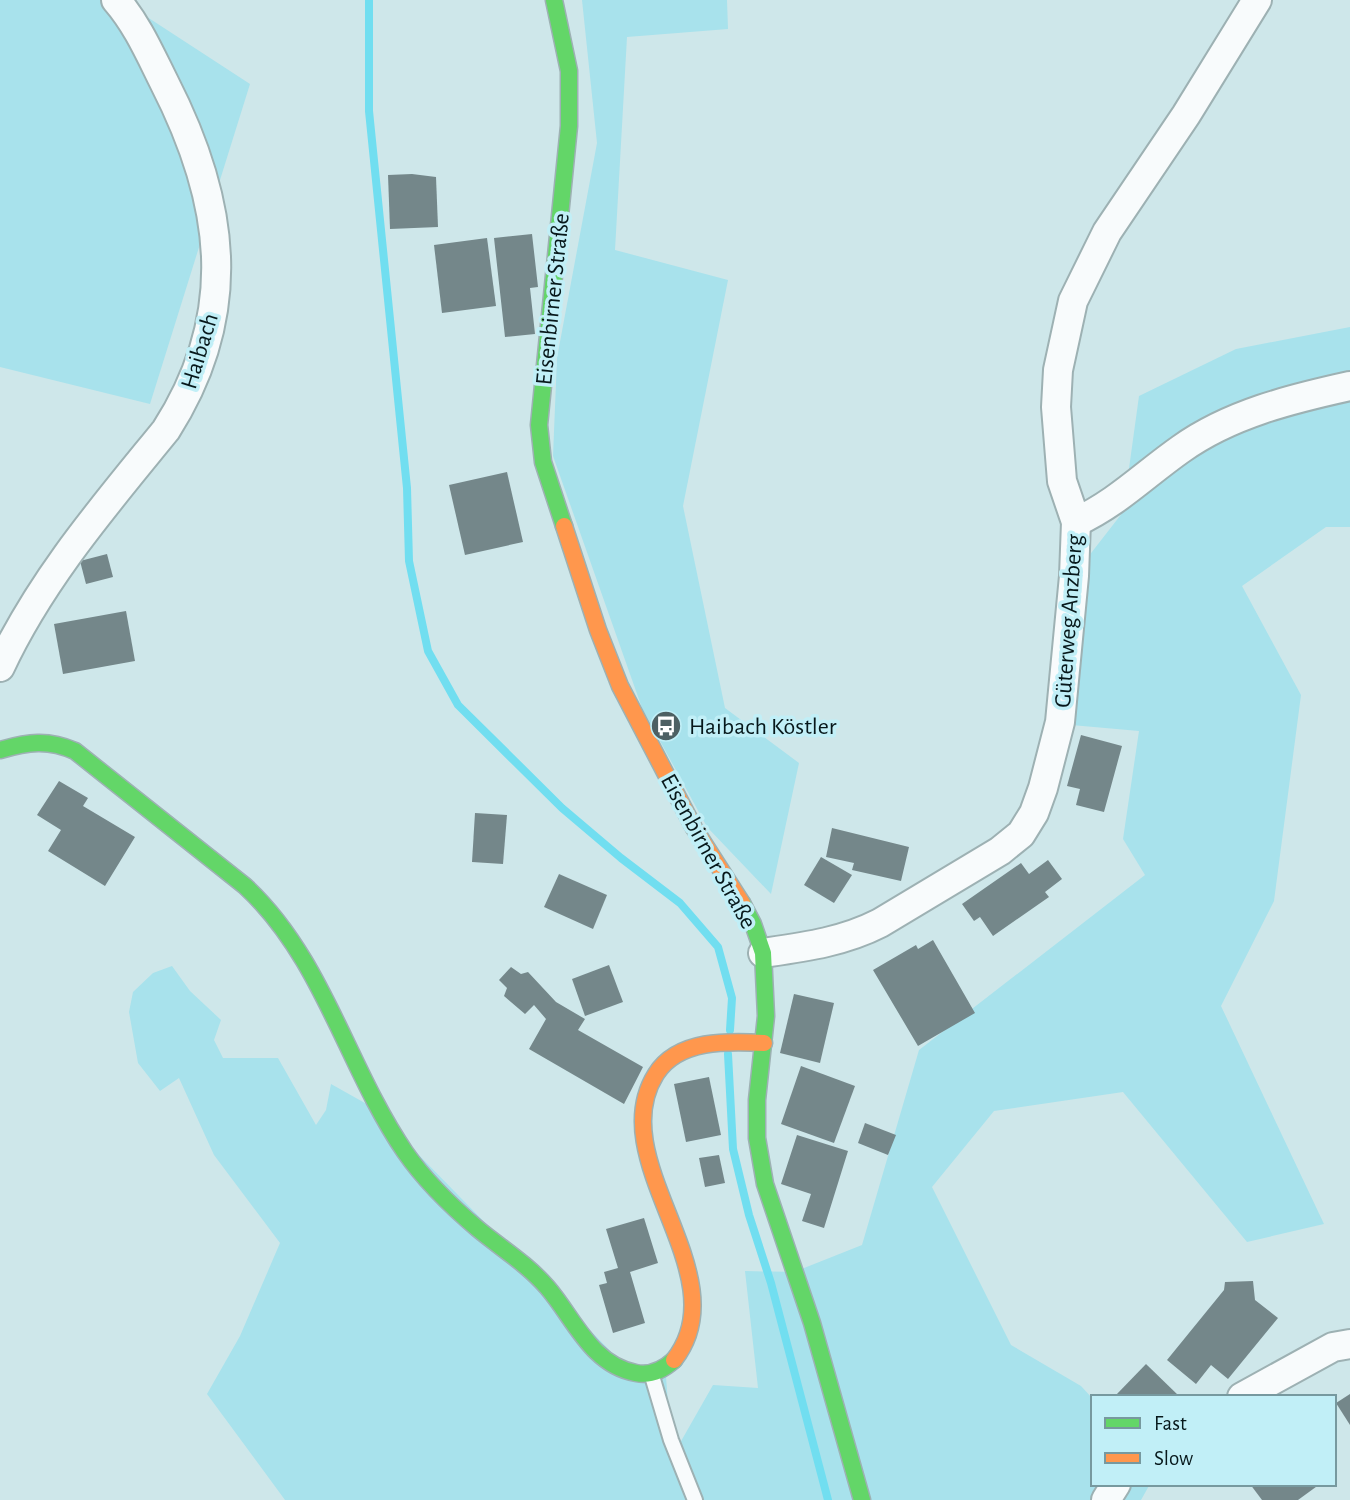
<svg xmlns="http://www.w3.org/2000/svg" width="1350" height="1500" viewBox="0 0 1350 1500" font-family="'Alegreya Sans',sans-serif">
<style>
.green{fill:#a8e2ec}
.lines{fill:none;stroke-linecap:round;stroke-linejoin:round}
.stream{stroke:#71def0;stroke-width:8}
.building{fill:#74878a}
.lane-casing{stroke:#9db1b3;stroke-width:18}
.street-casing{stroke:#9db1b3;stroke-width:32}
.fast-casing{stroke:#9db1b3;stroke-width:19}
.slow-casing{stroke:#9db1b3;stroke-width:19}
.lane{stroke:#f8fbfc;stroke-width:14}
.street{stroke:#f8fbfc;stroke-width:28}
.fast{stroke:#63d668;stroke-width:16}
.slow{stroke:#ff974d;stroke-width:16}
.labels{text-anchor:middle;stroke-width:7;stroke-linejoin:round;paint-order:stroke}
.street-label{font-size:24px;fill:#07181b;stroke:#c1eff7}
.poi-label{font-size:24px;fill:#07181b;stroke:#c1eff7;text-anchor:start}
</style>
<rect width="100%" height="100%" fill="#cee7ea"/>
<g class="green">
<path d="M0,0H121L250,84L150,404L0,367Z"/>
<path d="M582,0H727L728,29L627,37L615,250L728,280L683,506L725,708L799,763L771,894L707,827L642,708L553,456L557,358L597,143Z"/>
<path d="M1350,327V527H1326L1242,586L1301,695L1274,901L1221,1006L1324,1224L1247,1242L1123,1092L994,1111L932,1187L1011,1345L1081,1386L1093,1399V1484H1150L1141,1500H285L207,1394L240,1336L280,1243L214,1155L179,1078L160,1091L138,1063L129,1012L133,992L153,973L172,966L190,991L221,1020L214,1040L223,1058H278L316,1125L326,1110L331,1084L372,1107L626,1367L665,1362L669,1418L680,1443L713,1385L758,1388L745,1271L794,1272L862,1245L919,1050L1145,875L1123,839L1139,731L1060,724L1081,566L1123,512L1139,396L1236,349Z"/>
</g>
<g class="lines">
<g class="stream">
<path d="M369,0V111L407,488L409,561L428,651L458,705L562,808L621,858L680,903L718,947L732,998L730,1030"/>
<path d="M728,1054L733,1149L749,1215L771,1283L828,1500"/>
</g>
</g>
<g class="building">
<path d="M412,174L436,177L438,227L390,229L388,175Z"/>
<path d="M532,234L538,287L530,288L535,334L505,337L494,238Z"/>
<path d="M487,238L496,306L442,313L434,245Z"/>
<path d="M507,472L523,542L465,555L449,485Z"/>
<path d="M107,554L113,577L86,584L80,561Z"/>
<path d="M126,611L135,661L63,674L54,624Z"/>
<path d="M1081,735L1122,746L1104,812L1076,805L1080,789L1067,786Z"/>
<path d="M59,781L88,798L83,806L135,837L105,886L48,851L61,830L37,815Z"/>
<path d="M475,813L507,815L503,864L472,862Z"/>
<path d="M832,828L909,847L901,881L852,870L854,863L826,857Z"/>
<path d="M821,857L852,875L834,903L804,885Z"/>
<path d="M1048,860L1062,879L1045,892L1049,897L993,936L980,917L974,921L962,904L1021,863L1029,874Z"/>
<path d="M559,874L607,895L593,929L544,907Z"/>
<path d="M933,940L975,1013L918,1046L873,970L916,945L918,949Z"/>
<path d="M609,965L623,1002L585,1016L572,979Z"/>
<path d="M511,967L521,974L528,972L556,1002L585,1019L578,1030L643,1067L624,1104L529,1049L546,1019L534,1005L525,1014L504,996L507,988L499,980Z"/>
<path d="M794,994L834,1003L820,1063L780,1053Z"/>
<path d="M801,1066L855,1086L834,1143L781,1124Z"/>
<path d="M709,1077L721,1135L686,1142L674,1084Z"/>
<path d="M865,1123L896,1135L888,1155L858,1143Z"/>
<path d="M797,1135L848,1151L824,1228L802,1221L811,1194L781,1184Z"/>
<path d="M719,1155L725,1183L705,1187L699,1158Z"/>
<path d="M644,1218L658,1263L630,1272L645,1323L613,1333L599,1285L607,1283L604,1272L618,1268L606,1229Z"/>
<path d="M1253,1281L1255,1300L1278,1318L1228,1379L1211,1365L1196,1384L1167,1360L1224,1290L1225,1282Z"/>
<path d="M1146,1364L1180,1397L1116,1395Z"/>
<path d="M1350,1394V1425L1336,1403Z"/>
<path d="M1250,1484H1320L1298,1500H1262Z"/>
</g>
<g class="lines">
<g class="lane-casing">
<path id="lane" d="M652,1376L671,1440L695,1500"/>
</g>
<g class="street-casing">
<g id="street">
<path d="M1076,522C1117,503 1144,475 1181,449C1230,414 1291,399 1350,386"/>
<path d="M0,667C41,579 105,505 166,430C241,313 225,201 164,82C150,54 137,24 116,0"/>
<path d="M763,953C804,947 843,942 880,923L1000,851L1021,834L1034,813L1043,788L1060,722L1074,576L1076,522L1062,481L1056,407L1058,370L1073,301L1107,232L1186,115L1257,0"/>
<path d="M1242,1397L1333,1347L1350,1344"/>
<path d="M1106,1500L1116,1484"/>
</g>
</g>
<g class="fast-casing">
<g id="fast">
<path d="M554,0L569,71V126L539,425L543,462L564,526"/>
<path d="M0,750C28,742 48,739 75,751L245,886C323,958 347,1067 405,1152C425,1181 452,1207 478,1229C501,1248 527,1264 547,1287C574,1318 591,1365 636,1373C651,1376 663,1370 674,1360"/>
<path d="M742,903L753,924L763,953L766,1016L757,1100V1138L765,1184L812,1323L862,1500"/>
</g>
</g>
<g class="slow-casing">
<g id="slow">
<path d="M564,526L598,630L620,686L694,828L742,903"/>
<path d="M674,1360C741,1275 601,1161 656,1074C678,1039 728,1041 764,1043"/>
</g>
</g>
<use href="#lane" class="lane"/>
<use href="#street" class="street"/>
<use href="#fast" class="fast"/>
<use href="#slow" class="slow"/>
</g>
<defs>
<g id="bus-disc" transform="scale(1.575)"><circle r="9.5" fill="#4d6063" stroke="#c1eff7"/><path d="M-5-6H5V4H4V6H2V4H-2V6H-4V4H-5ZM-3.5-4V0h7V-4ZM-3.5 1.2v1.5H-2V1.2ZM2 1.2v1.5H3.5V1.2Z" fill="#fff"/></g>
</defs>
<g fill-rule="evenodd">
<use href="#bus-disc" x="666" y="726"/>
</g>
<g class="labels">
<g class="street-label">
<text transform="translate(552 299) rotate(-84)" y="8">Eisenbirner Straße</text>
<text transform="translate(199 351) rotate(-73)" y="8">Haibach</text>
<text transform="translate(1068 621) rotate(-86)" y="8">Güterweg Anzberg</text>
<text transform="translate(709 851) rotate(61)" y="8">Eisenbirner Straße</text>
</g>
<g class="poi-label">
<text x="689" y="734">Haibach Köstler</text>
</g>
</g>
<rect x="1091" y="1395" width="245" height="91" fill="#c1eff7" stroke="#77999f" stroke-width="2"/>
<rect x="1105" y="1418" width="35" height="10" fill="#63d668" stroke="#77999f" stroke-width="2"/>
<text x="1154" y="1430" font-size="21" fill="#07181b">Fast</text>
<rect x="1105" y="1453" width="35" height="10" fill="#ff974d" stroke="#77999f" stroke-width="2"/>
<text x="1154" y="1465" font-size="21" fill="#07181b">Slow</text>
</svg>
